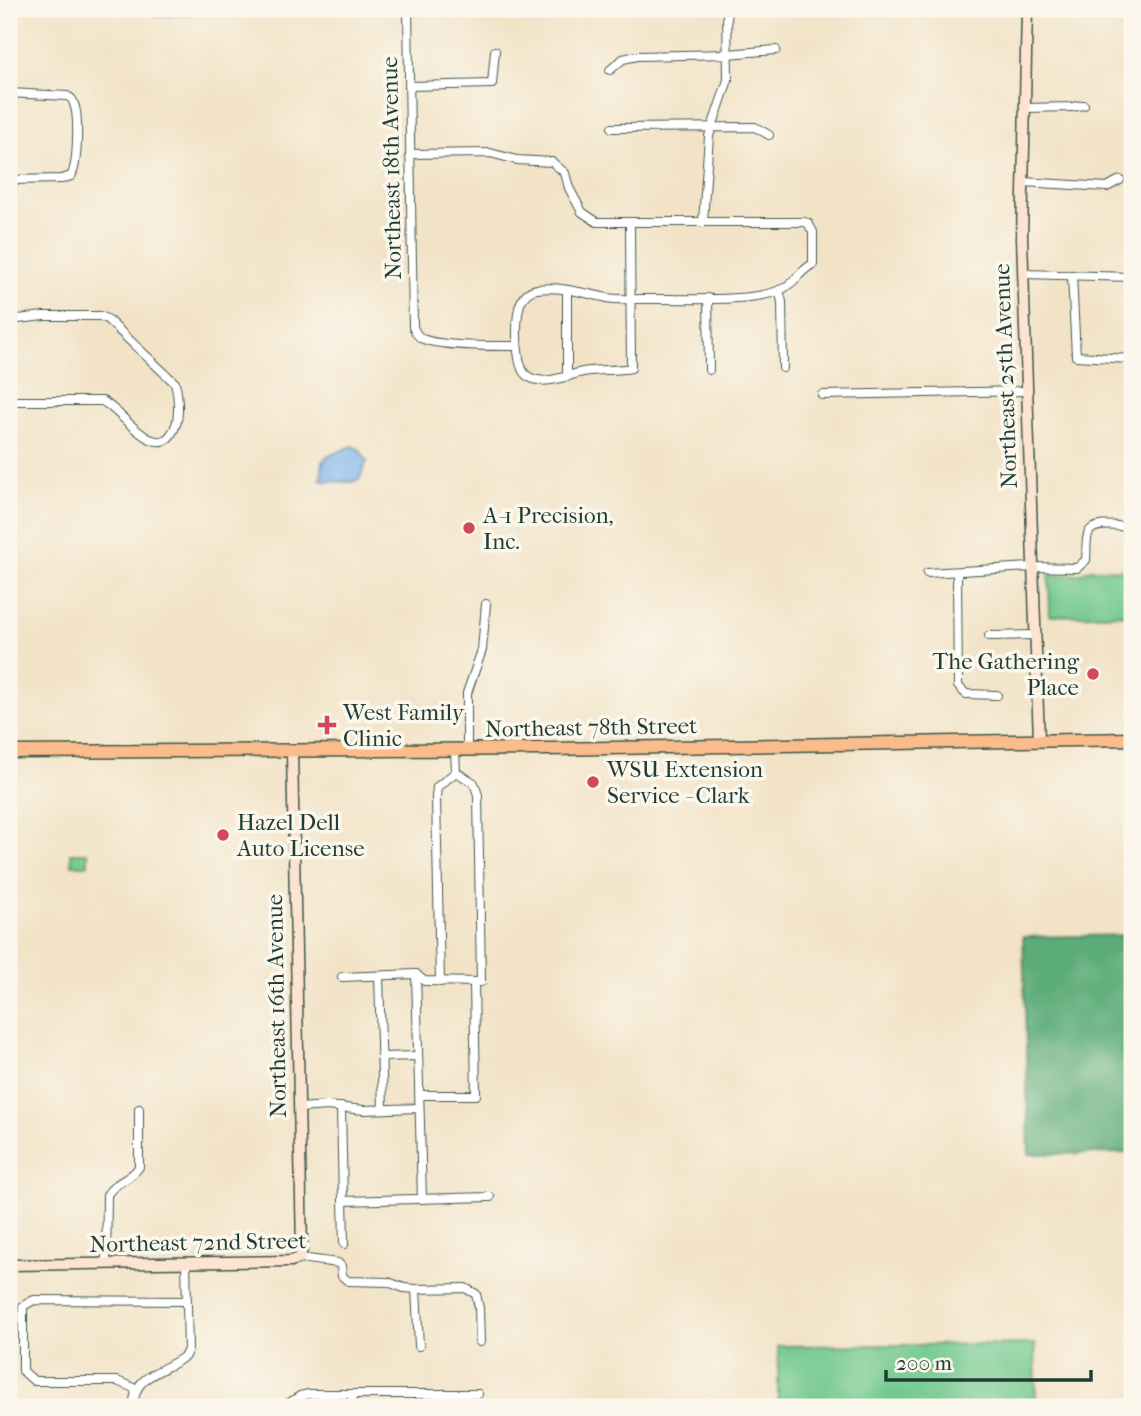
<svg xmlns="http://www.w3.org/2000/svg" width="1141" height="1416" viewBox="0 0 1141 1416" font-family="'IM FELL French Canon',serif">
<style>
.green{fill:#71c88d;stroke:#488260;stroke-width:2}
.forest{fill:#5cac78;stroke:#3e7456;stroke-width:2}
.water{fill:#7eb3ec;stroke:#4e7890;stroke-width:2}
.lines{fill:none;stroke-linecap:round;stroke-linejoin:round}
.street-casing{stroke:#3f564a;stroke-width:10}
.secondary-casing{stroke:#3f564a;stroke-width:13}
.primary-casing{stroke:#3f564a;stroke-width:15}
.street{stroke:#fff;stroke-width:8}
.secondary{stroke:#fde4d1;stroke-width:10}
.primary{stroke:#fabc8b;stroke-width:12}
.poi-dot{fill:#d1495b;stroke:#fbf7ec;stroke-width:2.5}
.labels{text-anchor:middle;stroke-width:7;stroke-linejoin:round;paint-order:stroke}
.street-label{font-size:23px;fill:#1f3d34;stroke:#fbf7ec}
.poi-label{font-size:23px;fill:#1f3d34;stroke:#fbf7ec;text-anchor:start}
</style>
<rect width="100%" height="100%" fill="#fbf7ec"/>
<filter id="ink" filterUnits="userSpaceOnUse"><feTurbulence type="fractalNoise" baseFrequency=".0143" numOctaves="2"/><feDisplacementMap in="SourceGraphic" scale="14" xChannelSelector="R" yChannelSelector="G"/><feConvolveMatrix kernelMatrix="1 2 1 2 8 2 1 2 1" color-interpolation-filters="sRGB"/></filter>
<filter id="wash" filterUnits="userSpaceOnUse"><feTurbulence type="fractalNoise" baseFrequency=".00686" numOctaves="4" result="noise"/><feDisplacementMap in="SourceGraphic" scale="28" xChannelSelector="R" yChannelSelector="G"/><feGaussianBlur stdDeviation="1.57" result="paint"/><feColorMatrix in="noise" values="0 0 0 0 0 0 0 0 0 0 0 0 0 0 0 0 0 1.4 0 .05"/><feComposite in="paint" operator="in"/></filter>
<g filter="url(#wash)">
<rect width="100%" height="100%" fill="#f2e3c7"/>
<g class="green">
<path d="M1090,569L1132,570V614L1050,616L1049,576L1080,574Z"/>
<path d="M71,853H88V865H72Z"/>
<path d="M1035,1344L1036,1407H778V1346Z"/>
</g>
<path class="forest" d="M1132,935V1153L1029,1154L1023,937Z"/>
<g class="water">
<path d="M154,9H189L191,14L155,16Z"/>
<path d="M352,446L359,449L367,461L359,480L351,482L323,481L321,479L323,461L326,457Z"/>
</g>
</g>
<g filter="url(#ink)">
<g class="lines">
<g class="street-casing">
<g id="street">
<path d="M408,9L413,327C415,332 418,337 423,339C440,347 497,346 517,346"/>
<path d="M610,70L623,59L637,56L728,54L776,50"/>
<path d="M409,86L492,84L495,51"/>
<path d="M9,93L67,96C72,99 72,98 74,104C79,116 78,165 71,176L62,179L9,180"/>
<path d="M1025,108L1072,107L1084,105"/>
<path d="M612,128L755,127L769,135"/>
<path d="M410,154L490,153L517,160L552,162L565,173L569,188L582,212L597,222H804L808,223L813,232V264C801,270 795,282 784,288C757,304 673,298 639,299C628,299 617,300 607,298C584,293 561,286 537,289C530,290 524,295 521,302C515,314 515,366 526,375C543,388 566,375 583,372C599,369 616,371 631,368L630,223"/>
<path d="M1023,182L1107,187L1120,180"/>
<path d="M703,221L709,136L728,80L727,9"/>
<path d="M1023,274L1132,277"/>
<path d="M1072,275L1076,356L1132,359"/>
<path d="M567,290V377"/>
<path d="M779,290L782,302L783,368"/>
<path d="M708,298L709,370"/>
<path d="M9,320L44,316H100L107,319L175,383C178,394 180,417 175,427C158,468 120,408 102,401H9"/>
<path d="M822,395L1027,391"/>
<path d="M927,573L1032,567L1077,568L1086,560C1087,552 1085,539 1089,532C1095,521 1122,527 1132,527"/>
<path d="M957,573L958,686L966,694L997,695"/>
<path d="M989,636L1035,635"/>
<path d="M467,750V693L482,650L486,604"/>
<path d="M416,974L422,1199"/>
<path d="M379,976L383,1109"/>
<path d="M342,977L416,974L424,981L481,982L478,795L474,783L456,772"/>
<path d="M440,982L436,797L437,787L456,772L455,750"/>
<path d="M381,1057L418,1056"/>
<path d="M419,1095H476L474,982"/>
<path d="M341,1107L344,1244"/>
<path d="M299,1108L327,1106L364,1110L419,1108"/>
<path d="M343,1201L490,1197"/>
<path d="M300,1258L338,1263L341,1266L342,1276L348,1281L388,1282L404,1288L416,1289"/>
<path d="M106,1264L107,1195C115,1181 131,1180 139,1167V1109"/>
<path d="M419,1346L416,1289L465,1288L476,1294L479,1308L480,1342"/>
<path d="M136,1389L117,1381H34L23,1371V1306L34,1300L187,1301"/>
<path d="M352,1394L353,1407"/>
<path d="M134,1407C132,1374 163,1373 185,1356L188,1349L186,1262"/>
<path d="M283,1407L300,1396L309,1394H478"/>
</g>
</g>
<g class="secondary-casing">
<g id="secondary">
<path d="M1027,9L1022,238L1039,741"/>
<path d="M9,1265L291,1261L300,1258L302,1249L292,752"/>
</g>
</g>
<g class="primary-casing">
<path id="primary" d="M9,752L550,749L1132,739"/>
</g>
<use href="#street" class="street"/>
<use href="#secondary" class="secondary"/>
<use href="#primary" class="primary"/>
</g>
</g>
<g class="poi-dot">
<circle cx="469" cy="528" r="7"/>
<circle cx="1093" cy="674" r="7"/>
<path d="M323.5 714.5h7v7h7v7h-7v7h-7v-7h-7v-7h7z"/>
<circle cx="593" cy="782" r="7"/>
<circle cx="223" cy="835" r="7"/>
</g>
<g class="labels">
<g class="street-label">
<text transform="translate(391 168) rotate(-91)" y="8">Northeast 18th Avenue</text>
<text transform="translate(1005 376) rotate(-92)" y="8">Northeast 25th Avenue</text>
<text transform="translate(591 727) rotate(-1)" y="8">Northeast 78th Street</text>
<text transform="translate(276 1006) rotate(-91)" y="8">Northeast 16th Avenue</text>
<text transform="translate(198 1242) rotate(-1)" y="8">Northeast 72nd Street</text>
</g>
<g class="poi-label">
<text x="483" y="523">A-1 Precision,<tspan x="483" dy="26">Inc.</tspan></text>
<text x="1079" y="669" text-anchor="end">The Gathering<tspan x="1079" dy="26">Place</tspan></text>
<text x="343" y="720">West Family<tspan x="343" dy="26">Clinic</tspan></text>
<text x="607" y="777">WSU Extension<tspan x="607" dy="26">Service - Clark</tspan></text>
<text x="237" y="830">Hazel Dell<tspan x="237" dy="26">Auto License</tspan></text>
</g>
</g>
<rect width="1141" height="1416" fill="none" stroke="#fbf7ec" stroke-width="35"/>
<path d="M886 1370v10h205v-10" fill="none" stroke="#1f3d34" stroke-width="3.5"/>
<text x="896" y="1370" font-size="21" fill="#1f3d34" stroke="#fbf7ec" stroke-width="5" paint-order="stroke">200 m</text>
</svg>
